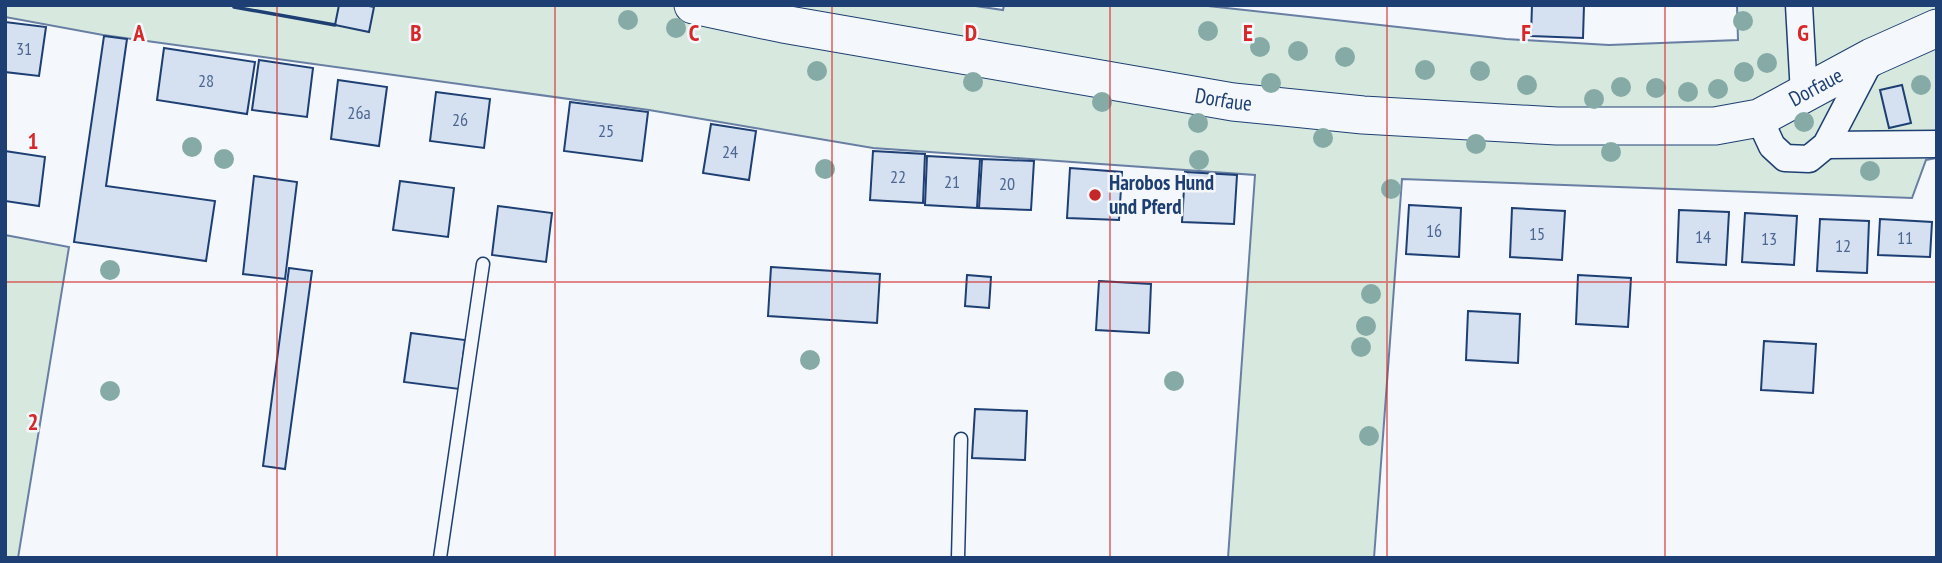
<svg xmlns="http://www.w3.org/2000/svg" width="1942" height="563" viewBox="0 0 1942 563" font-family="'PT Sans Narrow',sans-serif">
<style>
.green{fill:#d7e8df;stroke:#687fa3;stroke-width:2}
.building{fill:#d5e0f0;stroke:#1d3f73;stroke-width:2}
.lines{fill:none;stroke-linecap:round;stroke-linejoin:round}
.lane-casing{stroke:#1d3f73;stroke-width:15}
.street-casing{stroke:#1d3f73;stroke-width:29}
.secondary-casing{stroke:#1d3f73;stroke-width:39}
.lane{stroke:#f4f7fb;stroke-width:12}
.street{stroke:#f4f7fb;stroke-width:26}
.secondary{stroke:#f4f7fb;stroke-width:37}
.wall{stroke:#1d3f73;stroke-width:3.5}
.tree{fill:#86aba6}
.grid{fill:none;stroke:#d62828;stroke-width:2;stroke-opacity:0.55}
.poi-dot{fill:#c62828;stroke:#f4f7fb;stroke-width:2.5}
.labels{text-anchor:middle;stroke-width:5;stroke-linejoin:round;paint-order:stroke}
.number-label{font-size:18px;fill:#4b6792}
.street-label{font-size:21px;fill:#1d3f73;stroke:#f4f7fb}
.poi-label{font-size:21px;font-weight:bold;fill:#1d3f73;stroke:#f4f7fb;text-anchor:start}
.grid-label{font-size:23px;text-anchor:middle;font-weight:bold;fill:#d62828;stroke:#f4f7fb;stroke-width:5;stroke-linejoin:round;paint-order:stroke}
</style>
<rect width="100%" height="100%" fill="#f4f7fb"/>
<g class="green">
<path d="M5,5H969L1003,10L1004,5H1199L1506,39L1609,45L1738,40L1737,5H1937V158L1926,160L1912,198L1402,179L1374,558H1228L1255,175L873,148L649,110L103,35L5,17Z"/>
<path d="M5,235L69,247L18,558H5Z"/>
</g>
<g class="building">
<path d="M339,5H364L374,7L369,32L335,25Z"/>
<path d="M1532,5H1584L1583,38L1531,36Z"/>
<path d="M5,22L46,27L39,76L5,72Z"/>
<path d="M104,36L127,39L106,186L215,201L206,261L74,242Z"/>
<path d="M164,48L255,62L247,114L157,100Z"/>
<path d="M259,60L313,68L307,117L252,110Z"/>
<path d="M338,80L387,87L379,146L331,139Z"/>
<path d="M1902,85L1911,123L1889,128L1880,90Z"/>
<path d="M436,92L490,99L484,148L430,141Z"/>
<path d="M570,102L648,112L642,161L564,151Z"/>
<path d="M711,124L756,131L749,180L703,173Z"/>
<path d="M5,151L45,157L39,206L5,201Z"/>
<path d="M873,151L925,154L923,203L870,200Z"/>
<path d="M927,156L980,159L977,208L925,205Z"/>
<path d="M982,159L1034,161L1031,210L979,208Z"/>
<path d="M1070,168L1122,172L1119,220L1067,218Z"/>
<path d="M1185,172L1237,175L1234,224L1182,222Z"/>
<path d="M254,176L297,182L285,279L243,274Z"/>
<path d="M400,181L454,188L448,237L393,230Z"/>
<path d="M1409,205L1461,208L1459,257L1406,254Z"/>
<path d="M498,206L552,213L546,262L492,255Z"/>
<path d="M1512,208L1565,211L1562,260L1510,257Z"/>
<path d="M1679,210L1729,212L1726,265L1677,262Z"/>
<path d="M1745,213L1797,216L1794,265L1742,262Z"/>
<path d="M1820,219L1869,221L1867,273L1817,271Z"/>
<path d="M1880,219L1932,222L1930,257L1878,255Z"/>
<path d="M771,267L880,274L877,323L768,316Z"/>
<path d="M289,268L312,271L285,469L263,466Z"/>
<path d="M967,275L991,277L989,308L965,306Z"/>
<path d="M1578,275L1631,278L1628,327L1576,324Z"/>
<path d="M1099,281L1151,284L1149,333L1096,330Z"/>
<path d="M1468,311L1520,314L1518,363L1466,360Z"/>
<path d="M411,333L465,340L459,389L404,382Z"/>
<path d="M1764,341L1816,344L1813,393L1761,390Z"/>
<path d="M975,409L1027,411L1025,460L972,458Z"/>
</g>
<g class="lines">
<g class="lane-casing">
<g id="lane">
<path d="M440,558L483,264"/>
<path d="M958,558L961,439"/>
</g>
</g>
<g class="street-casing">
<g id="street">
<path d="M1799,5L1804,94"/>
<path d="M1759,118L1772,146L1785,158L1809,159L1826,145L1872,57"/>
<path d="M1826,145L1937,144"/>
</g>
</g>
<g class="secondary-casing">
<g id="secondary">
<path id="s1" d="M693,5L783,24L1233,102L1363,115L1557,126H1715L1759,118L1872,57L1937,28"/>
</g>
</g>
<use href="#lane" class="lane"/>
<use href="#street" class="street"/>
<use href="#secondary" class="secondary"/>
<path class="wall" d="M234,7L335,25"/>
</g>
<g class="tree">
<circle cx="628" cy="20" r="10"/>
<circle cx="1743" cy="21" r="10"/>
<circle cx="676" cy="28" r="10"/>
<circle cx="1208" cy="31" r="10"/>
<circle cx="1260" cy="47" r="10"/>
<circle cx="1298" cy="51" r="10"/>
<circle cx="1345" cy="57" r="10"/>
<circle cx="1767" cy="63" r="10"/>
<circle cx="1425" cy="70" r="10"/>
<circle cx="817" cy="71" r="10"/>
<circle cx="1480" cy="71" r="10"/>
<circle cx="1744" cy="72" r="10"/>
<circle cx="973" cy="82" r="10"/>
<circle cx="1271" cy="83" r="10"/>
<circle cx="1527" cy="85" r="10"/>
<circle cx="1921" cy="85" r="10"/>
<circle cx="1621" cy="87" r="10"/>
<circle cx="1656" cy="88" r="10"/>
<circle cx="1718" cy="89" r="10"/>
<circle cx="1688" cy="92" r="10"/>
<circle cx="1594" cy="99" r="10"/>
<circle cx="1102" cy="102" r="10"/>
<circle cx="1804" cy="122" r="10"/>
<circle cx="1198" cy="123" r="10"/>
<circle cx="1323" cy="138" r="10"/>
<circle cx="1476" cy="144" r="10"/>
<circle cx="192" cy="147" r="10"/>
<circle cx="1611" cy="152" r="10"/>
<circle cx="224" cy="159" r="10"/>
<circle cx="1199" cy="160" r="10"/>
<circle cx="825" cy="169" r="10"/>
<circle cx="1870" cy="171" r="10"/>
<circle cx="1391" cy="189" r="10"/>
<circle cx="110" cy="270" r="10"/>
<circle cx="1371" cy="294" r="10"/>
<circle cx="1366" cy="326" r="10"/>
<circle cx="1361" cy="347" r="10"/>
<circle cx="810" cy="360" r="10"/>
<circle cx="1174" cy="381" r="10"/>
<circle cx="110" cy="391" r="10"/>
<circle cx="1369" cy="436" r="10"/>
</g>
<path class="grid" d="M277,5V558M555,5V558M832,5V558M1110,5V558M1387,5V558M1665,5V558M5,282H1937"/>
<circle class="poi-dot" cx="1095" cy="195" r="7"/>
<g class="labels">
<g class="number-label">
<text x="24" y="55">31</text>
<text x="206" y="87">28</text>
<text x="359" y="119">26a</text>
<text x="460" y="126">26</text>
<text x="606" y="137">25</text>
<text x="730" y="158">24</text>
<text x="898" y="183">22</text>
<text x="952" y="188">21</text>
<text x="1007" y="190">20</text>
<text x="1434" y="237">16</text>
<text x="1537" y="240">15</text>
<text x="1703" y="243">14</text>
<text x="1905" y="244">11</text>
<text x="1769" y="245">13</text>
<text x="1843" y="252">12</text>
</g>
<g class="street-label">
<text dy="7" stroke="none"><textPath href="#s1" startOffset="1141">Dorfaue</textPath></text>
<text dy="7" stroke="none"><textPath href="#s1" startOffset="539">Dorfaue</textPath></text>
</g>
<g class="poi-label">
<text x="1109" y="190">Harobos Hund<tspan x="1109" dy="24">und Pferd</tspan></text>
</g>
</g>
<g class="grid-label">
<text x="139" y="41">A</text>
<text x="416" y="41">B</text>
<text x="694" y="41">C</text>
<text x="971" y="41">D</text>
<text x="1248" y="41">E</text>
<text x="1526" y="41">F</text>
<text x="1803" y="41">G</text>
<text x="33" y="149">1</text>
<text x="33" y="430">2</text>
</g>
<rect width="1942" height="563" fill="none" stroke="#1d3f73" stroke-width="14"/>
</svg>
